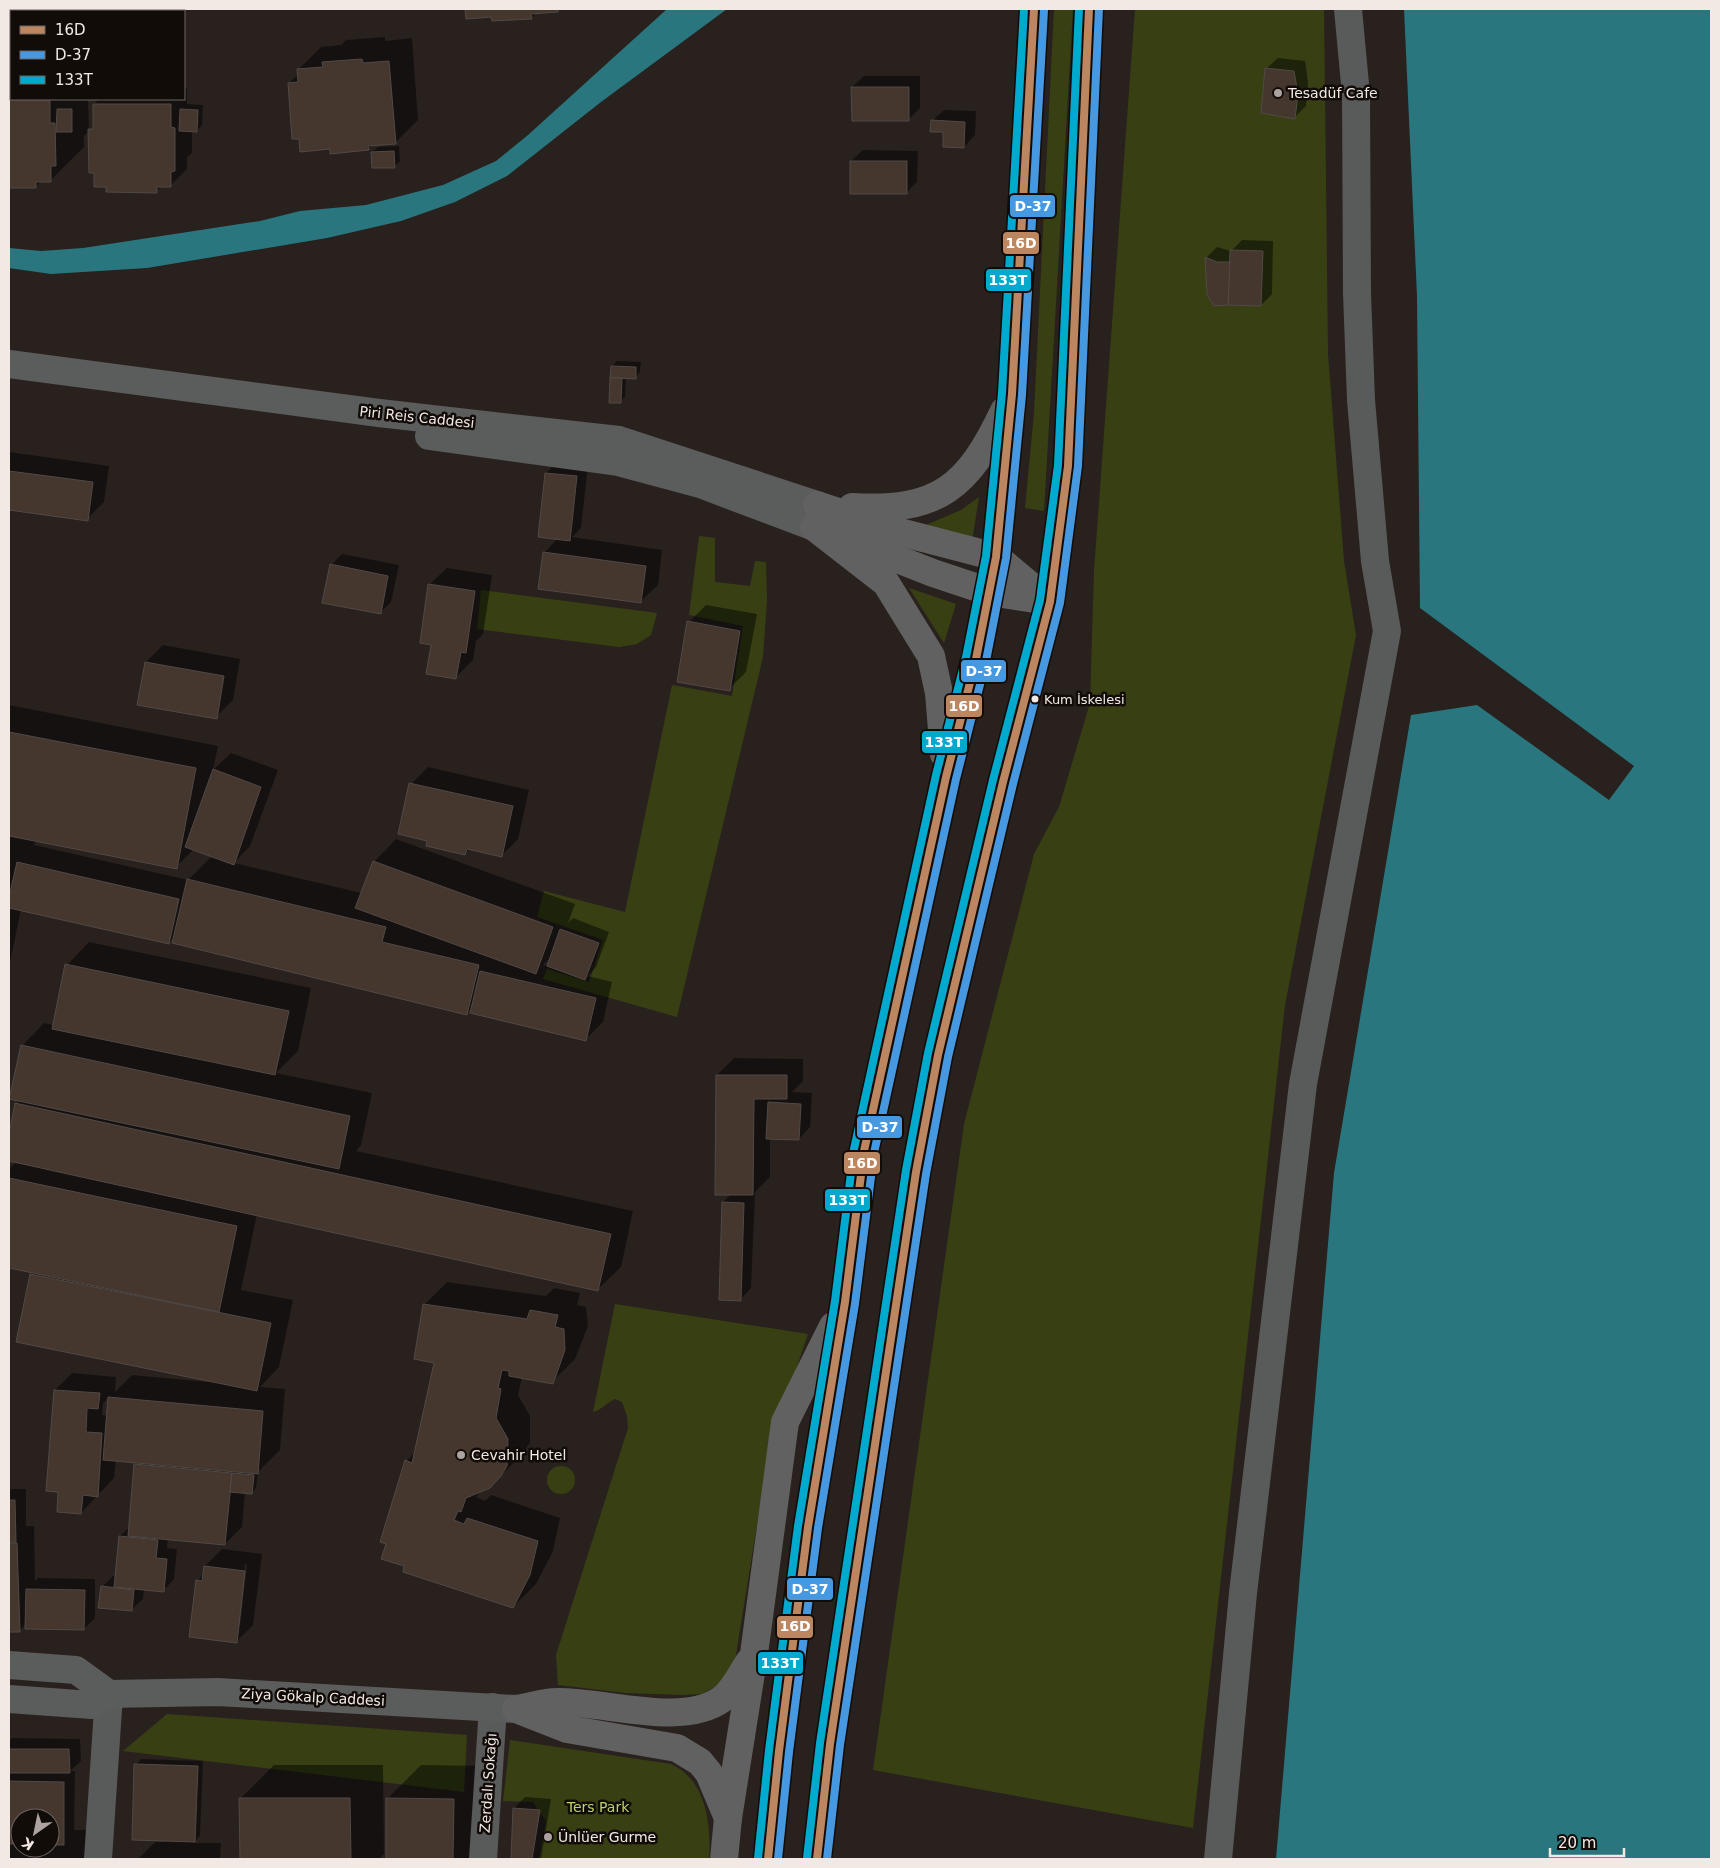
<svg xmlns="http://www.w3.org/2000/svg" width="1720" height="1868" viewBox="0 0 1720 1868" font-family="'DejaVu Sans',sans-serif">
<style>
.green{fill:#384013}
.water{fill:#2a767e}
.shadow{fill:#0007;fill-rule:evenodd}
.building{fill:#45362e;stroke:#504a47}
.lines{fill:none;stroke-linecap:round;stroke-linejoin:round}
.street{stroke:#595a5a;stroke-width:28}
.secondary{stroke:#5b5c5c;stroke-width:28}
.highway{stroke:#606160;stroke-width:28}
.bus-1-casing{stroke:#120c09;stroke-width:11}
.bus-2-casing{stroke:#120c09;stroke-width:11}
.bus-3-casing{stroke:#120c09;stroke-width:11}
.bus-1{stroke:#bb8660;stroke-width:8}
.bus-2{stroke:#4699e1;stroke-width:8}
.bus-3{stroke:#00a9ce;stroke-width:8}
.poi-dot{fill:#aca29f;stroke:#120c09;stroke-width:2}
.bus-dot{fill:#f2e8e4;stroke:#120c09;stroke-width:2}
.labels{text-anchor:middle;stroke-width:5;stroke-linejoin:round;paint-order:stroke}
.bus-label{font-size:13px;fill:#f2e8e4;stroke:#120c09;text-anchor:start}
.poi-label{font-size:14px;fill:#f2e8e4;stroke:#120c09;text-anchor:start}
.street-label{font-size:14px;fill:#f2e8e4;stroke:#120c09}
.park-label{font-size:14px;fill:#bbd36f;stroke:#120c09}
.line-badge{stroke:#120c09;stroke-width:2}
.badge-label{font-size:14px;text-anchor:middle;font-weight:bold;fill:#fff}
</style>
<rect width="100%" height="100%" fill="#29211e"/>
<g class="green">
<path d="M1054,9H1073L1044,511L1025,508L1034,413Z"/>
<path d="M1135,9H1324L1328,354L1344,561L1356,635L1285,1005L1193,1828L873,1770L964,1124L1034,854L1059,807L1090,703L1094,571Z"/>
<path d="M979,497L972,541L926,525L961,510Z"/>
<path d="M699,536L715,538V582L750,586L755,561L766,562L767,600L763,657L677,1017L543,979L547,969L589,982L603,940L537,917L544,891L625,912L672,685L732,696L743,626L689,615Z"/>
<path d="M909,588L956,604L944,643Z"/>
<path d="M481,590L657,613L651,635L637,644L619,647L477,629Z"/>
<path d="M615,1304L808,1334L769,1450L734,1667L715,1687L701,1694L682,1695L626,1693L558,1685L556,1655L628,1428L627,1416L622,1402L615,1399C606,1403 602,1410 593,1412Z"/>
<circle cx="561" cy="1480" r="14"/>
<path d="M167,1714L467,1735L464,1792L123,1751Z"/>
<path d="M510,1740L671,1764C676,1767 683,1770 687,1775C708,1795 711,1832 709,1859H539L546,1821L533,1802L503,1801Z"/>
</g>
<g class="water">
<path d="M667,9H727L601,102L507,176L455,202L401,221L327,238L147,268L51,274L9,268V248L41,251L83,248L260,221L300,211L366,205L443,185L496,161L528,135Z"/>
<path d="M1404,9H1711V1859H1276L1334,1173L1411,715L1477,705L1609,800L1634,766L1420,608L1417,296Z"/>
</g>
<g class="shadow">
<path d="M466,9H559L557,11L537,12L531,18L493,16L467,17Z"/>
<path d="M385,37V41L412,38L418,120L396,142L373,144L368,149L331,148L289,83L299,74L298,70L321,47L341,45L346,40Z"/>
<path d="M1278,58L1305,61L1308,82L1306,106L1295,117L1266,69Z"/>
<path d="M9,67H11V99H88L89,131L94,126V104L99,99H184V88H187V104L203,105L202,125L197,131L192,130V153L187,157V169L170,186H162L156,191L107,186L95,172L90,130L84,136V147L51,180H42L36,187H9Z"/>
<path d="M864,76H920V108L909,119L852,87Z"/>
<path d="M944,110L976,111L975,135L964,147L932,121Z"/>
<path d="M399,146L400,161L395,166L372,152L378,147Z"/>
<path d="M863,150L918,151L917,182L906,193L851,161Z"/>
<path d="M1242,240L1273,241L1272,294L1261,305L1206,258L1217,247L1231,251Z"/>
<path d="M617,361L641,362L640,372L635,378L626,377L625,397L620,402L612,366Z"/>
<path d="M9,452L109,466L104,502L87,519L9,508Z"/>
<path d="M557,462L588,465L581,528L572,537L662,550L658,585L640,602L544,553L558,538L546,473Z"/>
<path d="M342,554L399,565L391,602L380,613L331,565Z"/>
<path d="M447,568L492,575L483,634L476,641L473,660L456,677L432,644L429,585Z"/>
<path d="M706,605L757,614L746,672L729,689L689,622Z"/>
<path d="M163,645L240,659L233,700L216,717L146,662Z"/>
<path d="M9,705L218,746L213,770L231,753L278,770L250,846L234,863L362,893L374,862L396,839L575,904L568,923L573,918L609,932L596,967L588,976L612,982L603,1022L586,1039L472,1008L467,1013L175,937L169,943L21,909L9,967ZM36,840L176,867L194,849L212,856L188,880L34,845ZM551,957L548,966L543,965Z"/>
<path d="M428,767L529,790L518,839L501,856L470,849L465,854L429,840L411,784Z"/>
<path d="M89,942L311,988L298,1051L276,1073L372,1093L361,1145L356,1151L633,1211L621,1267L598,1289L257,1214L241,1290L293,1300L279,1367L260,1387L285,1389L280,1450L258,1472L256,1488L251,1493L245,1492L242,1527L225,1544L168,1539L167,1548L177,1549L174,1579L163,1591L144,1589L143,1599L131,1610L102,1587L113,1576H116L120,1536L130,1527L135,1464L137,1462L116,1460L114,1478L81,1513L60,1491L55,1390L72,1373L116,1377L115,1392L132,1375L208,1382V1380L31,1274L33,1272L9,1266V1169L17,1161L9,1159V1140L17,1104L20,1100L22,1046L44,1023L54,1025L67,965ZM110,1396L108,1416L102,1415L103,1403Z"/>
<path d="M734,1058L803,1059V1081L792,1092L812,1093L810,1127L799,1139L770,1138V1177L755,1192L751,1288L740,1300L723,1202L731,1194L717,1075Z"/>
<path d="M447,1282L546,1296L554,1288L580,1293L577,1305L586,1307L588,1326L575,1359L552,1382L522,1377L518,1395L530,1416V1442L524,1452L490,1487L481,1491L476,1497L485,1501L491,1495L560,1518L553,1551L536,1584L513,1607L407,1461L416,1451L436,1362L424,1305Z"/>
<path d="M9,1489H26V1526H34L35,1581L38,1578L95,1579V1618L84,1629L26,1624L19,1631H9Z"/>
<path d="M222,1549L262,1554L253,1625L236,1642L197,1581L205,1573V1566ZM245,1564L247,1565L240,1625H238Z"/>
<path d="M12,1738L80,1739L81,1761L70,1771H75L74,1830H92L91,1859H9V1742ZM20,1818H50V1848H20Z"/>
<path d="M141,1759L203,1761L200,1836L193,1843H221L220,1859H138L155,1842H164L136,1765Z"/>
<path d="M274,1765H383L384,1854L379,1859H242L241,1798Z"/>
<path d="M421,1765L487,1766L486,1843L469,1859H387L388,1798Z"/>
<path d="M525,1797L551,1799L541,1859H512L514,1808Z"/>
</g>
<g class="building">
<path d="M465,9H558V12L531,14L532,19L492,21L491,17L466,19Z"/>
<path d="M362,59L363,63L389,61L396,144L368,146L369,150L330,154V149L300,152L299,139H292L288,83L298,82L297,69L323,67L322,62Z"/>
<path d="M1265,68L1294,71L1298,94L1295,119L1261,113Z"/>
<path d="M851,87H909V121H852Z"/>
<path d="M9,99H50V123H55L56,166H51V182H36V188H9Z"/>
<path d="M93,104H171V127L175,128V171L171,172V187H157V193L106,192V187H94V173H89L88,129H93Z"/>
<path d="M57,109H72V132H56Z"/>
<path d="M180,109L198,110L197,132L179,131Z"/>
<path d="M931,120L965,122L964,148L943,147V132H930Z"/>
<path d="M394,151L395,168H372L371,152Z"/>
<rect x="850" y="161" width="57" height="33"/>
<path d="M1230,250L1263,251L1261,306L1228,305Z"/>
<path d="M1205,257L1217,262H1230L1228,305L1214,306L1207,295Z"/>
<path d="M611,366L636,367V379L610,378Z"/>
<path d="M610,378H622L621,403H609Z"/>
<path d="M9,471L93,482L88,521L9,510Z"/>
<path d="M545,473L577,476L570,541L538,537Z"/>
<path d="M543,552L646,566L641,603L538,589Z"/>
<path d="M330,564L388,576L381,614L322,603Z"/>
<path d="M428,584L475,591L466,653L461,652L456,679L426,674L431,645L420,643Z"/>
<path d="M687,621L740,631L730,691L677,682Z"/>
<path d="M145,662L224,676L217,719L137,705Z"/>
<path d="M9,732L196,768L177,869L9,836Z"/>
<path d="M213,769L261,787L234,865L185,847Z"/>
<path d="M409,783L513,806L502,857L467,849L465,855L426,846L427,841L398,834Z"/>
<path d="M373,861L553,927L536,974L355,908Z"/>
<path d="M17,862L179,899L169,944L9,908V897Z"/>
<path d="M187,879L386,927L382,942L479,965L467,1015L172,943Z"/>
<path d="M560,929L599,943L585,980L547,966Z"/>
<path d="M65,964L289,1011L275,1075L52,1029Z"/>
<path d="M480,971L596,998L586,1041L470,1013Z"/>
<path d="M21,1045L350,1116L339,1169L9,1099Z"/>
<path d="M716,1075H787V1099H754L753,1195H715Z"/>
<path d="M768,1102L801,1104L799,1140L766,1139Z"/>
<path d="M15,1103L611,1234L598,1291L9,1161V1134Z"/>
<path d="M9,1178L237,1226L219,1312L9,1268Z"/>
<path d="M722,1202L744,1203L741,1301L719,1300Z"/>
<path d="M30,1274L271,1323L257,1391L16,1342Z"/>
<path d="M423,1304L527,1319L530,1310L558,1315L555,1327L564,1329L565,1350L553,1384L509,1376V1371L502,1370L498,1388L501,1389L496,1418L508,1439L507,1466L501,1476L490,1488L466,1498L461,1512L458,1511L454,1520L464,1524L467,1518L538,1541L530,1575L513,1608L403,1572L404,1566L381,1559L386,1544L380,1542L405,1460L412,1463L434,1363L414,1359Z"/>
<path d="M54,1390L100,1393L98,1409L87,1408L86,1432L102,1433L98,1497L83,1495L81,1514L57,1512L58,1492L46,1491Z"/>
<path d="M108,1397L263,1411L258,1474L103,1460Z"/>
<path d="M134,1464L232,1473L225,1545L128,1536Z"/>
<path d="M232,1473L254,1475L252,1494L230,1492Z"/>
<path d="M9,1500H15L16,1542H9Z"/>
<path d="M119,1536L158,1540L156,1558L167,1559L164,1592L114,1587Z"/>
<path d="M9,1543H17L20,1632H9Z"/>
<path d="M204,1566L245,1571L237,1643L189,1637L196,1580L202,1581Z"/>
<path d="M101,1586L134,1590L132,1611L98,1608Z"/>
<path d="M26,1589L85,1590L84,1630L25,1629Z"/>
<path d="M9,1749H69L70,1773H9Z"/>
<path d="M134,1764L198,1766L195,1842L132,1840Z"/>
<path d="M9,1781L64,1782V1845H50V1818H20V1844H9Z"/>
<path d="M239,1798H350L351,1859H240Z"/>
<path d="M386,1798L454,1799L453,1859H386Z"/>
<path d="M513,1808L540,1810L532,1859H511Z"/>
</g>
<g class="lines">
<g class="street">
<path d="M98,1859L109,1694"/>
<path d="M483,1859L493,1707"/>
<path d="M1218,1859L1243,1593L1303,1084L1387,631L1375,561L1361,400L1357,293L1356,95L1348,9"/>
</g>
<g class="secondary">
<path d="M9,364L379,413L619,440L817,505"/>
<path d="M429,436L618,462L700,484L814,527"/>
<path d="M9,1665L76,1670L109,1694"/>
<path d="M9,1699L92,1705L109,1694L218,1692L516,1709"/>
</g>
<g class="highway">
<path d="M817,505L896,531L996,557L1050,602"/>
<path d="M852,507C939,512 968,487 1004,411"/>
<path d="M814,527L886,583L931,656L939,693L944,754"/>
<path d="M841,537L933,573L990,592L1048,601"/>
<path d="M516,1709C529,1707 544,1702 557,1702C604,1701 682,1728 722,1699C734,1690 741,1674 749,1662"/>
<path d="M516,1709L567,1729L677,1748L700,1762L709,1773L728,1818"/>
<path d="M724,1859L728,1818L754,1654L785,1422L833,1326"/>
<path d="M768,1859L779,1751L808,1527L845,1302L864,1151L946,777L976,659L996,557L1012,394L1034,9"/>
<path d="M817,1859L830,1744L916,1172L938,1055L1003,782L1050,602L1068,466L1089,9"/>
</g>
<g class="bus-1-casing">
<g id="bus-1">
<path d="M768,1859L779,1751L808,1527L845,1302L864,1151L946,777L976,659L996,557L1012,394L1034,9"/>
<path d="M817,1859L830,1744L916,1172L938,1055L1003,782L1050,602L1068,466L1089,9"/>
</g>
</g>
<g class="bus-2-casing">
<g id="bus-2">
<path d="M778,1859L789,1752L818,1528L855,1304L874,1153L956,779L986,661L1006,558L1022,395L1044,10"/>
<path d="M827,1859L840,1745L926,1174L948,1057L1013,784L1060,603L1078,466L1099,9"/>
</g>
</g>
<g class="bus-3-casing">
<g id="bus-3">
<path d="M758,1858L769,1750L798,1526L835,1301L854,1149L936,775L966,657L986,556L1002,393L1024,9"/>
<path d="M807,1858L820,1743L906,1170L928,1053L993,780L1040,600L1058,465L1079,9"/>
</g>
</g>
<use href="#bus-1" class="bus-1"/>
<use href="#bus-2" class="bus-2"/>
<use href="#bus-3" class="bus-3"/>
</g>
<g class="poi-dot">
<circle cx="1278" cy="93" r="5"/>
<circle cx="461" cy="1455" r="5"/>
<circle cx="548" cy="1837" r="5"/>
</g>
<circle class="bus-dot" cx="1035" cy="699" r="4.5"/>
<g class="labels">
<g class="bus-label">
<text x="1044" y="704">Kum İskelesi</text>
</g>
<g class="poi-label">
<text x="1288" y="98">Tesadüf Cafe</text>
<text x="471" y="1460">Cevahir Hotel</text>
<text x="558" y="1842">Ünlüer Gurme</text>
</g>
<g class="street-label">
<text transform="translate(417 417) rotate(6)" y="5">Piri Reis Caddesi</text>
<text transform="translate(313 1697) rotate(3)" y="5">Ziya Gökalp Caddesi</text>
<text transform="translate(488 1783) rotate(-86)" y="5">Zerdalı Sokağı</text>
</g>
<g class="park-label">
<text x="598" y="1812">Ters Park</text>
</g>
</g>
<g class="line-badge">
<rect x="1009" y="194" width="47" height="24" rx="5" fill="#4699e1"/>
<rect x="1002" y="231" width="38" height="24" rx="5" fill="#bb8660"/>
<rect x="985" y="268" width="47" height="24" rx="5" fill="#00a9ce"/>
<rect x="960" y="659" width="47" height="24" rx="5" fill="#4699e1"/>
<rect x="945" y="694" width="38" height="24" rx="5" fill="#bb8660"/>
<rect x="921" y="730" width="47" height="24" rx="5" fill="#00a9ce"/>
<rect x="856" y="1115" width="47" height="24" rx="5" fill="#4699e1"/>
<rect x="843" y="1151" width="38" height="24" rx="5" fill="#bb8660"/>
<rect x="824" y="1188" width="47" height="24" rx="5" fill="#00a9ce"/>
<rect x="786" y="1577" width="48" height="24" rx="5" fill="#4699e1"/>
<rect x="776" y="1615" width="38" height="24" rx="5" fill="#bb8660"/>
<rect x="757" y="1651" width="47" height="24" rx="5" fill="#00a9ce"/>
</g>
<g class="badge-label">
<text x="1033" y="211">D-37</text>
<text x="1021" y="248">16D</text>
<text x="1008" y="285">133T</text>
<text x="984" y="676">D-37</text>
<text x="964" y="711">16D</text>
<text x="944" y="747">133T</text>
<text x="880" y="1132">D-37</text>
<text x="862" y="1168">16D</text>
<text x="848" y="1205">133T</text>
<text x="810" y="1594">D-37</text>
<text x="795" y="1631">16D</text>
<text x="780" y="1668">133T</text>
</g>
<rect width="1720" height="1868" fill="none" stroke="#f2e8e4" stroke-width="20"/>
<rect x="10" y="10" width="175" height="90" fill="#120c09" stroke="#6c6461"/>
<rect x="20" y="26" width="25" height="8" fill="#bb8660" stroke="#6c6461"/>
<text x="55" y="35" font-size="15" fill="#f2e8e4">16D</text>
<rect x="20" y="51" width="25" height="8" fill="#4699e1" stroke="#6c6461"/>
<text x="55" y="60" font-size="15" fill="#f2e8e4">D-37</text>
<rect x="20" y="76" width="25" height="8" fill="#00a9ce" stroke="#6c6461"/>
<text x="55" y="85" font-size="15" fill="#f2e8e4">133T</text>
<g transform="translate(35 1833) rotate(213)"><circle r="24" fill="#120c09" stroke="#6c6461"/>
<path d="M0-4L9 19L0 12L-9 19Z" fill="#aca29f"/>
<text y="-8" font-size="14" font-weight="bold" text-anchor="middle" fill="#f2e8e4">K</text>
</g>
<path d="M1550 1848v8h74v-8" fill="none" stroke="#f2e8e4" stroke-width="2.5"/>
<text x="1558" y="1848" font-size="15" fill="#f2e8e4" stroke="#120c09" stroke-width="4" paint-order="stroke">20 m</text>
</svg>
